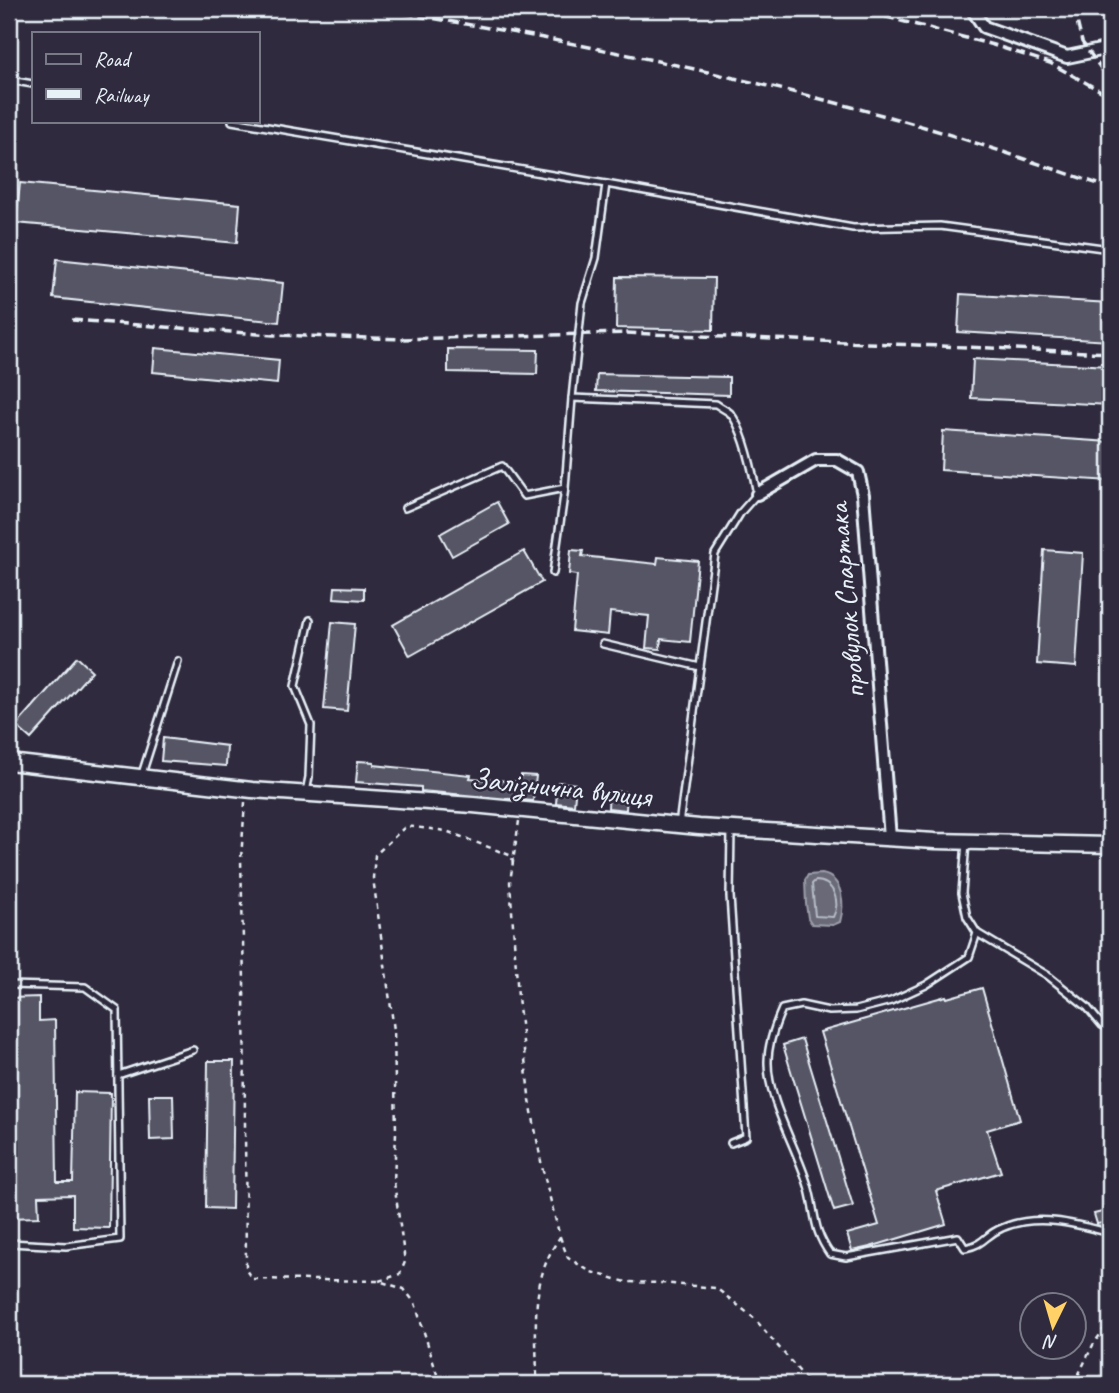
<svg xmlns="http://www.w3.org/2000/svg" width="1119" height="1393" viewBox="0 0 1119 1393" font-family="Caveat,sans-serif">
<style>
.water{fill:#696978;stroke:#9c9fab;stroke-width:2}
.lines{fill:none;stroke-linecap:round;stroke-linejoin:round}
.shore{stroke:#b5bbc5;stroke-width:2}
.building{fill:#575565;stroke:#e8f1f8;stroke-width:2}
.service-casing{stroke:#e8f1f8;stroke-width:10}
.minor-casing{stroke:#e8f1f8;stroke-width:16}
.tertiary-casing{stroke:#e8f1f8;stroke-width:19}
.path{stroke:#e8f1f8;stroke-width:2.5;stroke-dasharray:5 5;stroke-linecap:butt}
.service{stroke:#2f2a3d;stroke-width:5}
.minor{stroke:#2f2a3d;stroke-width:10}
.tertiary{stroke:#2f2a3d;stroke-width:14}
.rail{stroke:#e8f1f8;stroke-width:3.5;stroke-dasharray:10 5;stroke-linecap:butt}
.labels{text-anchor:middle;stroke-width:5;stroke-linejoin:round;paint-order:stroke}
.street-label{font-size:30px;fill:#e8f1f8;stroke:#2f2a3d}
</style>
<rect width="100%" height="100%" fill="#2f2a3d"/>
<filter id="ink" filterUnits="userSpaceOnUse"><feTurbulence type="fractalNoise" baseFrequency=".0143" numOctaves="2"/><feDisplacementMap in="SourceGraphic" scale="14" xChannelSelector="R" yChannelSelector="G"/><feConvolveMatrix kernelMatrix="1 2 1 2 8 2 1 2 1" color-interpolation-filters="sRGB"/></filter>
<g filter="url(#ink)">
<path class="water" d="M822,874C843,878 845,904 840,922L833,925L812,924L808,918L806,904L805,880L808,875Z"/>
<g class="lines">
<path class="shore" d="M815,881C834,881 841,902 833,917L815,916L812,884Z"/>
</g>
<g class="building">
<path d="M20,183L240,204L237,243L16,223Z"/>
<path d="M57,259L283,283L279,322L53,298Z"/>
<path d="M617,277L714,278L713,330L616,328Z"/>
<path d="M960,294L1110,303V341L958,332Z"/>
<path d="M155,348L279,360L277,384L153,372Z"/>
<path d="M448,349L538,350L537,374L448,372Z"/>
<path d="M973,359L1110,366V405L971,398Z"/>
<path d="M597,374L729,377V395L596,391Z"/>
<path d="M943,431L1110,442V481L941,470Z"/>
<path d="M497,502L509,524L452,556L440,534Z"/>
<path d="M571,550L583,551L582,556L657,564L658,557L698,561L690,642L661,639L660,649L646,648L649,616L610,612L608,635L572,631L577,575L569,574Z"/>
<path d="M1044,550L1083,553L1076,667L1037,664Z"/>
<path d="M524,551L542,582L410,656L393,625Z"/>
<path d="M335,587L364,588V600L334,598Z"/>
<path d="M332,622L355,624L347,711L324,709Z"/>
<path d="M77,657L92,671L31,739L16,726Z"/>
<path d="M163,738L227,746L226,766L161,761Z"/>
<path d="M358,761L374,762V765L471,775L470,778L520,782L521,775L536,776L533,801L421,791V787L356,782Z"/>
<path d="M558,782L576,784L574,805L556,803Z"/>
<path d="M609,791L627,792L626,810L608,808Z"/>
<path d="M982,988L1020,1120L987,1130L1001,1172L936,1191L946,1224L870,1247L852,1251L847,1234L879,1225L820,1032L946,996L947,998Z"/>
<path d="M39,997V1021L55,1020L57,1182H73L75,1092L111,1093L109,1228L73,1227V1195L38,1196L39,1217L9,1218V998Z"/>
<path d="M802,1039L853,1206L834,1211L783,1045Z"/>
<path d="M208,1061H234L232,1209L206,1208Z"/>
<path d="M149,1095H173L174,1139L150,1140Z"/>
<path d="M1110,1210V1222L1097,1224L1094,1214Z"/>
</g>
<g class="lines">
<g class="service-casing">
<g id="service">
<path d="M9,80L33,84"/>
<path d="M232,121L606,184L596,258L582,303L572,398L716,404C720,407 726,410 730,413C744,429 753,473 757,494L741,512L715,554L679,825"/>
<path d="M606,184L853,228L940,226L1110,249"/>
<path d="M405,508L502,466L524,496L565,488"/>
<path d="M553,573L565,488L572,398"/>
<path d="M603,644L700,667"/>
<path d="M141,777L178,661"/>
<path d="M306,792L309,777L311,725L295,686L310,620"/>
<path d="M966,842L962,893L967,917L977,933L1047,975L1087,1007L1102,1025L1110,1028"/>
<path d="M977,933L969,957L926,985L891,1001L856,1010L829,1011L801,1005L782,1009C775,1025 768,1043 768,1061C767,1101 798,1149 809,1189C816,1216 813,1230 830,1254L846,1257L958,1237L965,1248C986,1244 984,1235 1002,1228C1037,1213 1076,1224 1110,1233"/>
<path d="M9,985L85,987L117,1010L120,1239L66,1246L9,1243"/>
<path d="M118,1075L193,1050"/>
<path d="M731,1143L746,1137L730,896L731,829"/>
</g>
</g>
<g class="minor-casing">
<g id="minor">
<path d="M972,9L984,27L1067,57L1110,48"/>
<path d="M757,494L816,460H837L858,472L863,495L890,838"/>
</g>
</g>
<g class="tertiary-casing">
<path id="tertiary" d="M9,762L252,790L473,805L699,827L935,841L1110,845"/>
</g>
<g class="path">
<path d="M245,802L241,859L244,981L246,1270L252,1279L379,1281L404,1289L415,1303L440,1384"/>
<path d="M519,821L510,882L518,997L529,1095L542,1167L560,1237C528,1282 537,1332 537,1384"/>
<path d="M560,1237L568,1258L591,1272L626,1282L661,1283L716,1288L754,1318L810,1384"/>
<path d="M379,1281L400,1274L405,1262L394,1182L396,1132L394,1030L373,878L375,855L406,826L446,831L512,856L513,864"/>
<path d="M1074,1384L1093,1345L1110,1320"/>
</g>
<use href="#service" class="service"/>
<use href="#minor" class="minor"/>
<use href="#tertiary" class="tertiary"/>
<g class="rail">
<path d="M375,9C553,37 730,73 904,121C973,141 1042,165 1110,188"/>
<path d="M856,9L993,45L1050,63L1110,96"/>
<path d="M1074,9L1082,42L1110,81"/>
<path d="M72,320L273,335L402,339L627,333L1110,353"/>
</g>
</g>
</g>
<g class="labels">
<g class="street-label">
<text transform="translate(846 601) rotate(-95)" y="10">провулок Спартака</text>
<text transform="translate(561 787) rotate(6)" y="10">Залізнична вулиця</text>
</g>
</g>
<rect width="1119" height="1393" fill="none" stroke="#2f2a3d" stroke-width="35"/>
<rect x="18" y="18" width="1084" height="1358" fill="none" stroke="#e8f1f8" stroke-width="2.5" filter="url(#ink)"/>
<rect x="32" y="32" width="228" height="91" fill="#2f2a3d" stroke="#797a88" stroke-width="2"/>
<rect x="46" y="54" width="35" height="10" fill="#2f2a3d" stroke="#797a88" stroke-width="2"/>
<text x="94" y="66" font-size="21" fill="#e8f1f8">Road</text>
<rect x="46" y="89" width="35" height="10" fill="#e8f1f8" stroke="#797a88" stroke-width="2"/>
<text x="94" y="102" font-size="21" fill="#e8f1f8">Railway</text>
<g transform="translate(1053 1326) rotate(185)"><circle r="33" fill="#2f2a3d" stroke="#797a88" stroke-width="2"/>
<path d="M0-5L12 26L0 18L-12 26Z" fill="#ffd166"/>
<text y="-10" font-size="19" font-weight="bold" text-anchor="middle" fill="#e8f1f8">N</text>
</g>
</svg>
